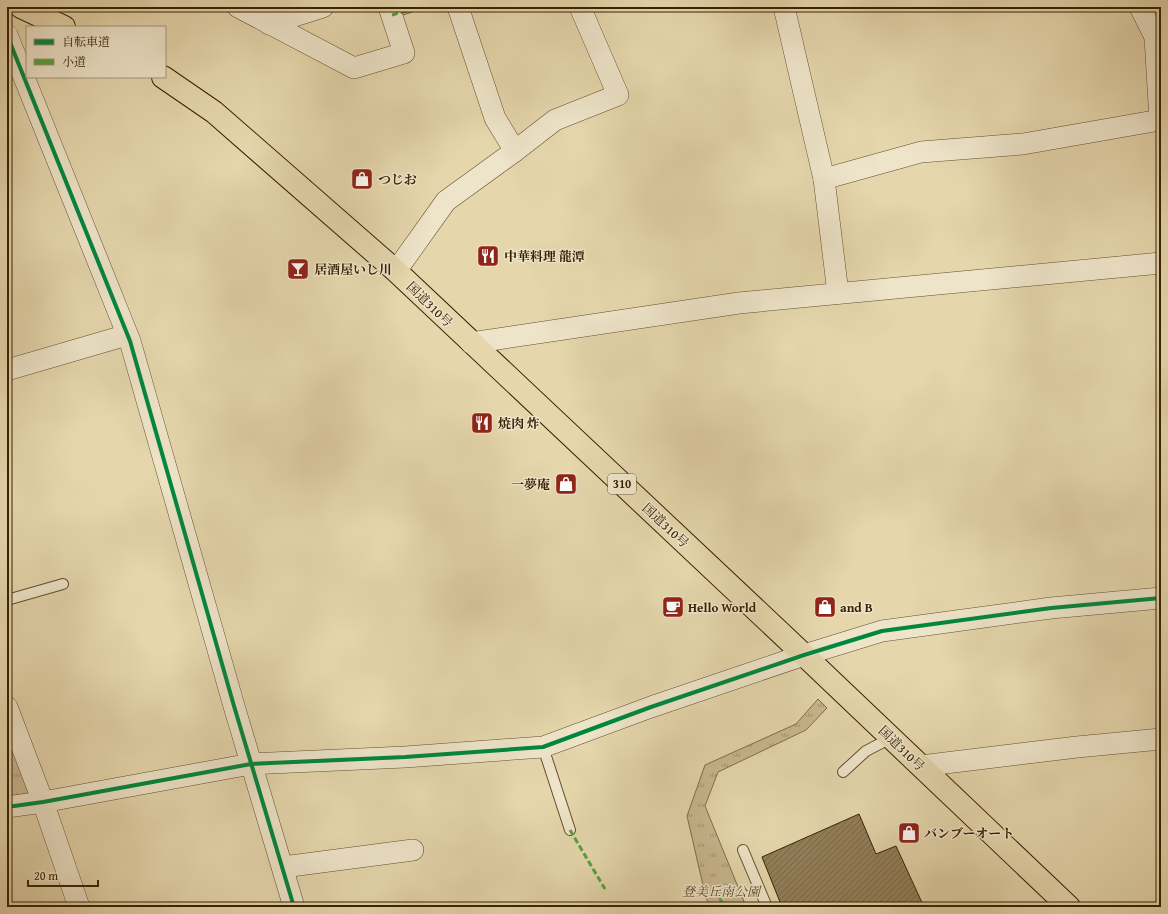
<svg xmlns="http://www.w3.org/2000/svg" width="1168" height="914" viewBox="0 0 1168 914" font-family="'Gentium Book Plus','Noto Serif JP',serif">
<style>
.park{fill:url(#park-tufts);stroke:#806c49}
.building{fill:url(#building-hatch);stroke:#392003}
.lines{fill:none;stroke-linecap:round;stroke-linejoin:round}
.lane-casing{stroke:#644e2d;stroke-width:12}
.street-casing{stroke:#644e2d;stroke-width:22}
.highway-casing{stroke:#392003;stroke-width:24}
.lane{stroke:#eee4c9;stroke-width:10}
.street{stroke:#eee4c9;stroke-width:21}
.highway{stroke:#e5d6ac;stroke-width:22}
.quiet{stroke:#53a23d;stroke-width:3;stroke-dasharray:6 3;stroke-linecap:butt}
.cycleway-casing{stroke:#eee4c9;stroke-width:6}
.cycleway{stroke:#00873e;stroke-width:4}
.labels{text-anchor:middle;stroke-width:3;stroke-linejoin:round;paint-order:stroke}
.shield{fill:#eee4c9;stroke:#6f5b3e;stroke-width:1}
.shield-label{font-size:12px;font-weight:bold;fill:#392003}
.poi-label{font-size:13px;font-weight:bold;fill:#392003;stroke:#eee4c9;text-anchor:start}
.street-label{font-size:13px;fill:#392003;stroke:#eee4c9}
.park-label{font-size:13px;font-style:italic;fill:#5d4626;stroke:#eee4c9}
</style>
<defs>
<pattern id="park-tufts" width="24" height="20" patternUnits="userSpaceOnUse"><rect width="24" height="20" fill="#c8b78f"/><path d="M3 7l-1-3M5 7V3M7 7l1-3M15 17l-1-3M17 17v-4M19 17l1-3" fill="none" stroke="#a39473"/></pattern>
<pattern id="building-hatch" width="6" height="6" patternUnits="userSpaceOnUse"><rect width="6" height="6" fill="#927f5b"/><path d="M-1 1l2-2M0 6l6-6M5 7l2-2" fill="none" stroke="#786849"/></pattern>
</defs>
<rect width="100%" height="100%" fill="#e5d6ac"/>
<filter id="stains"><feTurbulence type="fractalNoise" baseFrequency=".005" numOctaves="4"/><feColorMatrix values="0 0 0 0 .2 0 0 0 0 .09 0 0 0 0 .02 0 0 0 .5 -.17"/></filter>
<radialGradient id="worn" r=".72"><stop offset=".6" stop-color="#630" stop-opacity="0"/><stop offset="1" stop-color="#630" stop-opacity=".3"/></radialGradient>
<g class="park">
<path d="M401,7H428L403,15Z"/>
<path d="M818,699L827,708L806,730L718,772L705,806L745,904L739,907H711L706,898L687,816L705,765L796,724Z"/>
<path d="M12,739L29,791L24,798L7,801V740Z"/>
</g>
<path class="building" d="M859,814L876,854L896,846L924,907H782L762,857Z"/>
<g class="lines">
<g class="lane-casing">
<g id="lane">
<path d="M7,600L63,584"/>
<path d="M543,747L570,830"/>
<path d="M843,772L866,751L891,738"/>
<path d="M743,850L767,907"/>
</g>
</g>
<g class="street-casing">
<g id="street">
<path d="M238,7L354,68L404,53L389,7"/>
<path d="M458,7L495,118L515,151"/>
<path d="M784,7L824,179L838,293"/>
<path d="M269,24L323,7"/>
<path d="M7,35L130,341L234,706L294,907"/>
<path d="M824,179L921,152L1023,144L1160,120L1155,37L1140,7"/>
<path d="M396,271L446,201L515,151L555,120L618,95L580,7"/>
<path d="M471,343L739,303L1161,263"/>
<path d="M7,370L127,335"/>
<path d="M7,707L43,802L79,907"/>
<path d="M921,766L1077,747L1161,739"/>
<path d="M7,807L43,802L251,764L405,757L543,747L651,707L804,655L882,631L1051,608L1161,598"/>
<path d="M283,867L413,850"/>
</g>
</g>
<g class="highway-casing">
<g id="highway">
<path d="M21,7L64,27"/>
<path d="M163,77L214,112L396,271L804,655L1069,907"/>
</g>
</g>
<use href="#lane" class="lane"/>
<use href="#street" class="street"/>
<use href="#highway" class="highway"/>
<g class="quiet">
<path d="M392,15L410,10L411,7"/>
<path d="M570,830L605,889"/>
<path d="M716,890L724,907"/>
</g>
<g class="cycleway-casing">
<g id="cycleway">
<path d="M7,35L130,341L234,706L294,907"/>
<path d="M7,807L43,802L251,764L405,757L543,747L651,707L804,655L882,631L1051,608L1161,598"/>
</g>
</g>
<use href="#cycleway" class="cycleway"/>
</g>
<defs>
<g id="shop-square" transform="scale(1.15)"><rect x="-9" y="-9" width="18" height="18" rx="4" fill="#8f2418" stroke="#eee4c9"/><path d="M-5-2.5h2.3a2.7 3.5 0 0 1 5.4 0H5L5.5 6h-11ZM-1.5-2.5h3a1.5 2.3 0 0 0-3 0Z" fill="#fff"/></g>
<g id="restaurant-square" transform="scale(1.15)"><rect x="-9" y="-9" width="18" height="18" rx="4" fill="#8f2418" stroke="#eee4c9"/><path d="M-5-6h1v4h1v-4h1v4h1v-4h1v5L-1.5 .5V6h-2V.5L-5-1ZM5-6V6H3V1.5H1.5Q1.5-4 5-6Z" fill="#fff"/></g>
<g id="bar-square" transform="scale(1.15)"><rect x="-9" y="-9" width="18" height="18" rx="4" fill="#8f2418" stroke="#eee4c9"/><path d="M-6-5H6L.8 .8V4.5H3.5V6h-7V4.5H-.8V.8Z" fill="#fff"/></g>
<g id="cafe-square" transform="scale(1.15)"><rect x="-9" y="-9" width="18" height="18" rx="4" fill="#8f2418" stroke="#eee4c9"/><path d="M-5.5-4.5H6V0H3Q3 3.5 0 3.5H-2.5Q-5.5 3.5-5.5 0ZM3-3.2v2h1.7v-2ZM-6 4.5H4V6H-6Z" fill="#fff"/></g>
</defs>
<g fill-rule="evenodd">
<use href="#shop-square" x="362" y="179"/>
<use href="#restaurant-square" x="488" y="256"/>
<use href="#bar-square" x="298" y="269"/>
<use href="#restaurant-square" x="482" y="423"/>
<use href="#shop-square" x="566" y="484"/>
<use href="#cafe-square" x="673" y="607"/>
<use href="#shop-square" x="825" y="607"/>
<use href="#shop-square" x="909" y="833"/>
</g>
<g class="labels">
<rect class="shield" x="608" y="474" width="28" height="20" rx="3"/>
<g class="shield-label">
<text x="622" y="488">310</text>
</g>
<g class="poi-label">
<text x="378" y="184">つじお</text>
<text x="504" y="261">中華料理 龍潭</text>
<text x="314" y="274">居酒屋いし川</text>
<text x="498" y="428">焼肉 炸</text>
<text x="550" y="489" text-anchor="end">一夢庵</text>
<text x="688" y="612">Hello World</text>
<text x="840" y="612">and B</text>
<text x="924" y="838">バンブーオート</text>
</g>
<g class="street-label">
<text transform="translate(430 304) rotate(44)" y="5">国道310号</text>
<text transform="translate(666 525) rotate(43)" y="5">国道310号</text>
<text transform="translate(902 748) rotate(44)" y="5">国道310号</text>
</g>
<g class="park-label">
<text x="721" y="896">登美丘南公園</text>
</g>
</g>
<rect width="1168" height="914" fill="none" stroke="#e5d6ac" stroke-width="24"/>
<rect x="8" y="8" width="1152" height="898" fill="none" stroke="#392003" stroke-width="2"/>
<rect x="12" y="12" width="1144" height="890" fill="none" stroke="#392003"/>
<rect x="26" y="26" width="140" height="52" fill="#eee4c9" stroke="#a6967a"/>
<rect x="34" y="39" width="20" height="6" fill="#00873e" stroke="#a6967a"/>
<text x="62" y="46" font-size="12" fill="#392003">自転車道</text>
<rect x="34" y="59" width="20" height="6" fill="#53a23d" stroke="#a6967a"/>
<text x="62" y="66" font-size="12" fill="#392003">小道</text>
<path d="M28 880v6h70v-6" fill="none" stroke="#392003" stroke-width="2"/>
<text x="34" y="880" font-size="12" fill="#392003" stroke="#eee4c9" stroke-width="3" paint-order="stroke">20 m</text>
<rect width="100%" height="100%" filter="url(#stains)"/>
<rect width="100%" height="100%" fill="url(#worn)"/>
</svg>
